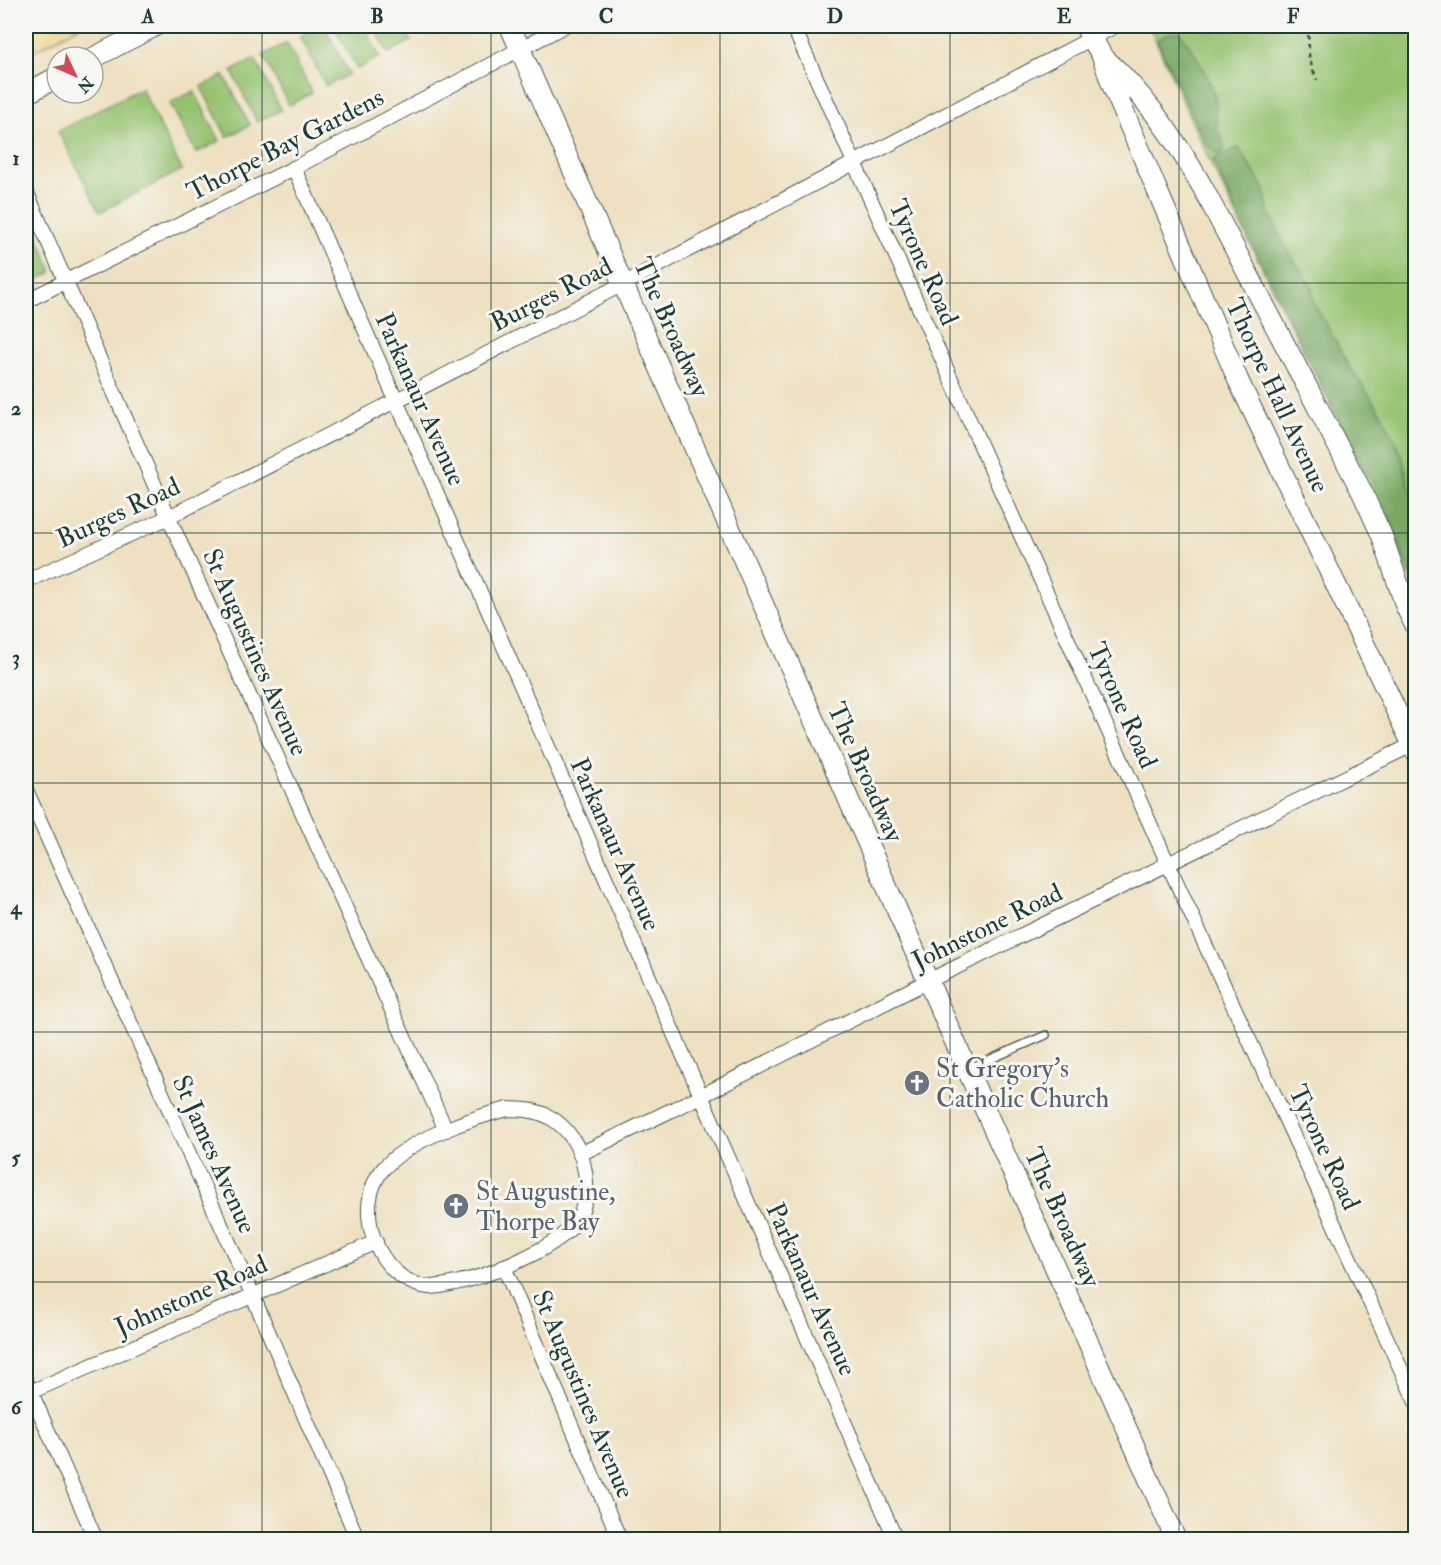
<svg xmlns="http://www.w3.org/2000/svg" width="1441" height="1565" viewBox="0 0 1441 1565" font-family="'IM FELL Double Pica',serif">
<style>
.green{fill:#96c26f;stroke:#5a8052;stroke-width:1.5}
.forest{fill:#78a862;stroke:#4c724b;stroke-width:1.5}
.sand{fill:#eeda9e;stroke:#868c69;stroke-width:1.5}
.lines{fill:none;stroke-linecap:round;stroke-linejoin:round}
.lane-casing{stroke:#3e5549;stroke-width:10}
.street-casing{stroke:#3e5549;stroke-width:16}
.secondary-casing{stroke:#3e5549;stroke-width:22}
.path{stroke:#3e5549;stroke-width:3;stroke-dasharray:4.5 4.5;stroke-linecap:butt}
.lane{stroke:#fff;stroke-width:7}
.street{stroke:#fff;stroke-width:14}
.secondary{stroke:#fff;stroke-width:20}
.grid{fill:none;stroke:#1f3d34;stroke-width:1.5;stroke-opacity:0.55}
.labels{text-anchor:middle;stroke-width:6;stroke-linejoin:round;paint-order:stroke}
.street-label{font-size:26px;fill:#1f3d34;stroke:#f6f6f2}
.worship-label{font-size:26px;fill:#5b616d;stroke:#f6f6f2;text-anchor:start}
.neatline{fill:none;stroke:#1f3d34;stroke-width:2}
.grid-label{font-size:20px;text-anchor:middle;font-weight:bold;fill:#1f3d34}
</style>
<rect width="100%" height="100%" fill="#f6f6f2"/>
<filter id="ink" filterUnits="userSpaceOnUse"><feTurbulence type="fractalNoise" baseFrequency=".0167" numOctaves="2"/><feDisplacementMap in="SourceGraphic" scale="12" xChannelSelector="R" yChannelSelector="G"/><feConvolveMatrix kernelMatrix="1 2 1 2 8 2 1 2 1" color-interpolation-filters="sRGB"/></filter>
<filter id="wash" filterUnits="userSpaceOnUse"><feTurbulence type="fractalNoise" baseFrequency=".008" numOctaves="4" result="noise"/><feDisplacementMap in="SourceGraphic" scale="24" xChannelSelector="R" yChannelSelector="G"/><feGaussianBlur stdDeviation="1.35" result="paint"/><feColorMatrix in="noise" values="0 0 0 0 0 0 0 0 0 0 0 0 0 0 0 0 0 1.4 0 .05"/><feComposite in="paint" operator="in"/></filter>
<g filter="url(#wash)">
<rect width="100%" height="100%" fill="#eee0c0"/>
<g class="green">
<path d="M319,26H324L349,74L326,86L300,36Z"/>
<path d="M334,26H364L380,57L357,69Z"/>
<path d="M374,26H403L411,41L388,53Z"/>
<path d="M1157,26H1415V585L1372,489L1210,162L1151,30Z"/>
<path d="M287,43L312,93L289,105L263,55Z"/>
<path d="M255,59L281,110L257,122L232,71Z"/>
<path d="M224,75L250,125L227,137L201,87Z"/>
<path d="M141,88L182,170L100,212L58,131Z"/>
<path d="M194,91L220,141L196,153L170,103Z"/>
<path d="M26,209L51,268V273L26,285Z"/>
</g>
<g class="forest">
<path d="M1179,32C1191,45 1214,84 1216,103C1217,109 1216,115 1216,121C1217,131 1222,140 1225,148L1218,155L1206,144L1157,40L1169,33Z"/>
<path d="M1238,147L1265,190L1267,208L1288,251L1312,287L1313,301L1349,366L1383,416L1402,456L1415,509V592L1394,527L1379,492L1352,446L1247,237L1213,160Z"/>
</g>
<path class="sand" d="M26,26H81L26,55Z"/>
</g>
<g filter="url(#ink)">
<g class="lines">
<g class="lane-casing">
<path id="lane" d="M968,1069L1046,1035"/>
</g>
<g class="street-casing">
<g id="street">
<path d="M793,26L1168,864L1416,1402"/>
<path d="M294,168L896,1540"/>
<path d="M26,191L173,527L446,1130"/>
<path d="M26,301L294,168L564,26"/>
<path d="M26,581L169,517L623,284L1115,26"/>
<path d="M26,790L252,1294L358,1540"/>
<path d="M508,1109C523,1109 538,1110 551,1118C583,1137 596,1186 578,1219C561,1247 487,1277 455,1283C447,1285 437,1287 428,1287C377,1281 351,1207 383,1169C408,1140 471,1118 508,1109Z"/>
<path d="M580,1154L701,1096L928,981L1416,743"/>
<path d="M504,1267L620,1540"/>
<path d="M26,1381L96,1540"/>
<path d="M26,1394L376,1242"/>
</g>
</g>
<g class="secondary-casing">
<g id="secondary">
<path d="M510,26L928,981L1176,1540"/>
<path d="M1085,26L1102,56L1111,82L1238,380L1416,752"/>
<path d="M93,58L155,26"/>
<path d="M1104,58C1145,94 1176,140 1203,188L1362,492L1382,536L1406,607L1416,627"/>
<path d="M26,94L57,77"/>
</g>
</g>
<g class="path">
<path d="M1308,26L1309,59L1317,80"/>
<path d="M66,57L77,52"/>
</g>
<use href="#lane" class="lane"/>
<use href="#street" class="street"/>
<use href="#secondary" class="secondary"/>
</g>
</g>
<path class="grid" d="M262,26V1540M491,26V1540M720,26V1540M950,26V1540M1179,26V1540M26,283H1416M26,533H1416M26,783H1416M26,1032H1416M26,1282H1416"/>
<defs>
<g id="church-disc" transform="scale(1.35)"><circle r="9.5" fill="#6b7280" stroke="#f6f6f2"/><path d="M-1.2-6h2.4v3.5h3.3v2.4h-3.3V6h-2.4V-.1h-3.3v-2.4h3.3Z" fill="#fff"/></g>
</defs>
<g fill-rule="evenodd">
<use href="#church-disc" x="917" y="1083"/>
<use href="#church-disc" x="456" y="1206"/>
</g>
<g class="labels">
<g class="street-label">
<text transform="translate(285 144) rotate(-27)" y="9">Thorpe Bay Gardens</text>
<text transform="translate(924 262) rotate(66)" y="9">Tyrone Road</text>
<text transform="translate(551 294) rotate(-27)" y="9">Burges Road</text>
<text transform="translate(672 327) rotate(66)" y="9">The Broadway</text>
<text transform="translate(1278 395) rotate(65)" y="9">Thorpe Hall Avenue</text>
<text transform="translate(421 399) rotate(66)" y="9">Parkanaur Avenue</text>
<text transform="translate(118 512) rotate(-25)" y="9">Burges Road</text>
<text transform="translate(256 652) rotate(66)" y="9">St Augustines Avenue</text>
<text transform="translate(1123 705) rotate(66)" y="9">Tyrone Road</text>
<text transform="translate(866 772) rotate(66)" y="9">The Broadway</text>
<text transform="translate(616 844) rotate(66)" y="9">Parkanaur Avenue</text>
<text transform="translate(987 926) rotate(-26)" y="9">Johnstone Road</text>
<text transform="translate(1325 1147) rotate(65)" y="9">Tyrone Road</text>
<text transform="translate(215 1154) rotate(66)" y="9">St James Avenue</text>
<text transform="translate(1063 1217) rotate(66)" y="9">The Broadway</text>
<text transform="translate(812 1289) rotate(66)" y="9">Parkanaur Avenue</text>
<text transform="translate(191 1295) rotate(-24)" y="9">Johnstone Road</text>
<text transform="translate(584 1394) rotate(67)" y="9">St Augustines Avenue</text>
</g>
<g class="worship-label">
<text x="936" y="1077">St Gregory's<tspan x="936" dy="30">Catholic Church</tspan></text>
<text x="476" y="1200">St Augustine,<tspan x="476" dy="30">Thorpe Bay</tspan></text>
</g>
</g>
<rect width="1441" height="1565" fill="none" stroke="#f6f6f2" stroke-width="66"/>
<g transform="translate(75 75) rotate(134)"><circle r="28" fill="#f6f6f2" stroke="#a0aca6" stroke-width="1.5"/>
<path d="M0-4.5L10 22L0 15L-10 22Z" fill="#d1495b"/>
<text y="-9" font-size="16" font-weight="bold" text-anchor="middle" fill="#1f3d34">N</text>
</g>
<rect x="33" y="33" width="1375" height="1499" class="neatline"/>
<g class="grid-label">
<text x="148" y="23">A</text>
<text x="377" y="23">B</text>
<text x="606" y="23">C</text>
<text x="835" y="23">D</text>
<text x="1064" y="23">E</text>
<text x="1293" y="23">F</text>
<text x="16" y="165">1</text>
<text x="16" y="415">2</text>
<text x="16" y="664">3</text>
<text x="16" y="914">4</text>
<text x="16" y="1164">5</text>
<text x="16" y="1414">6</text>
</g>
</svg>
